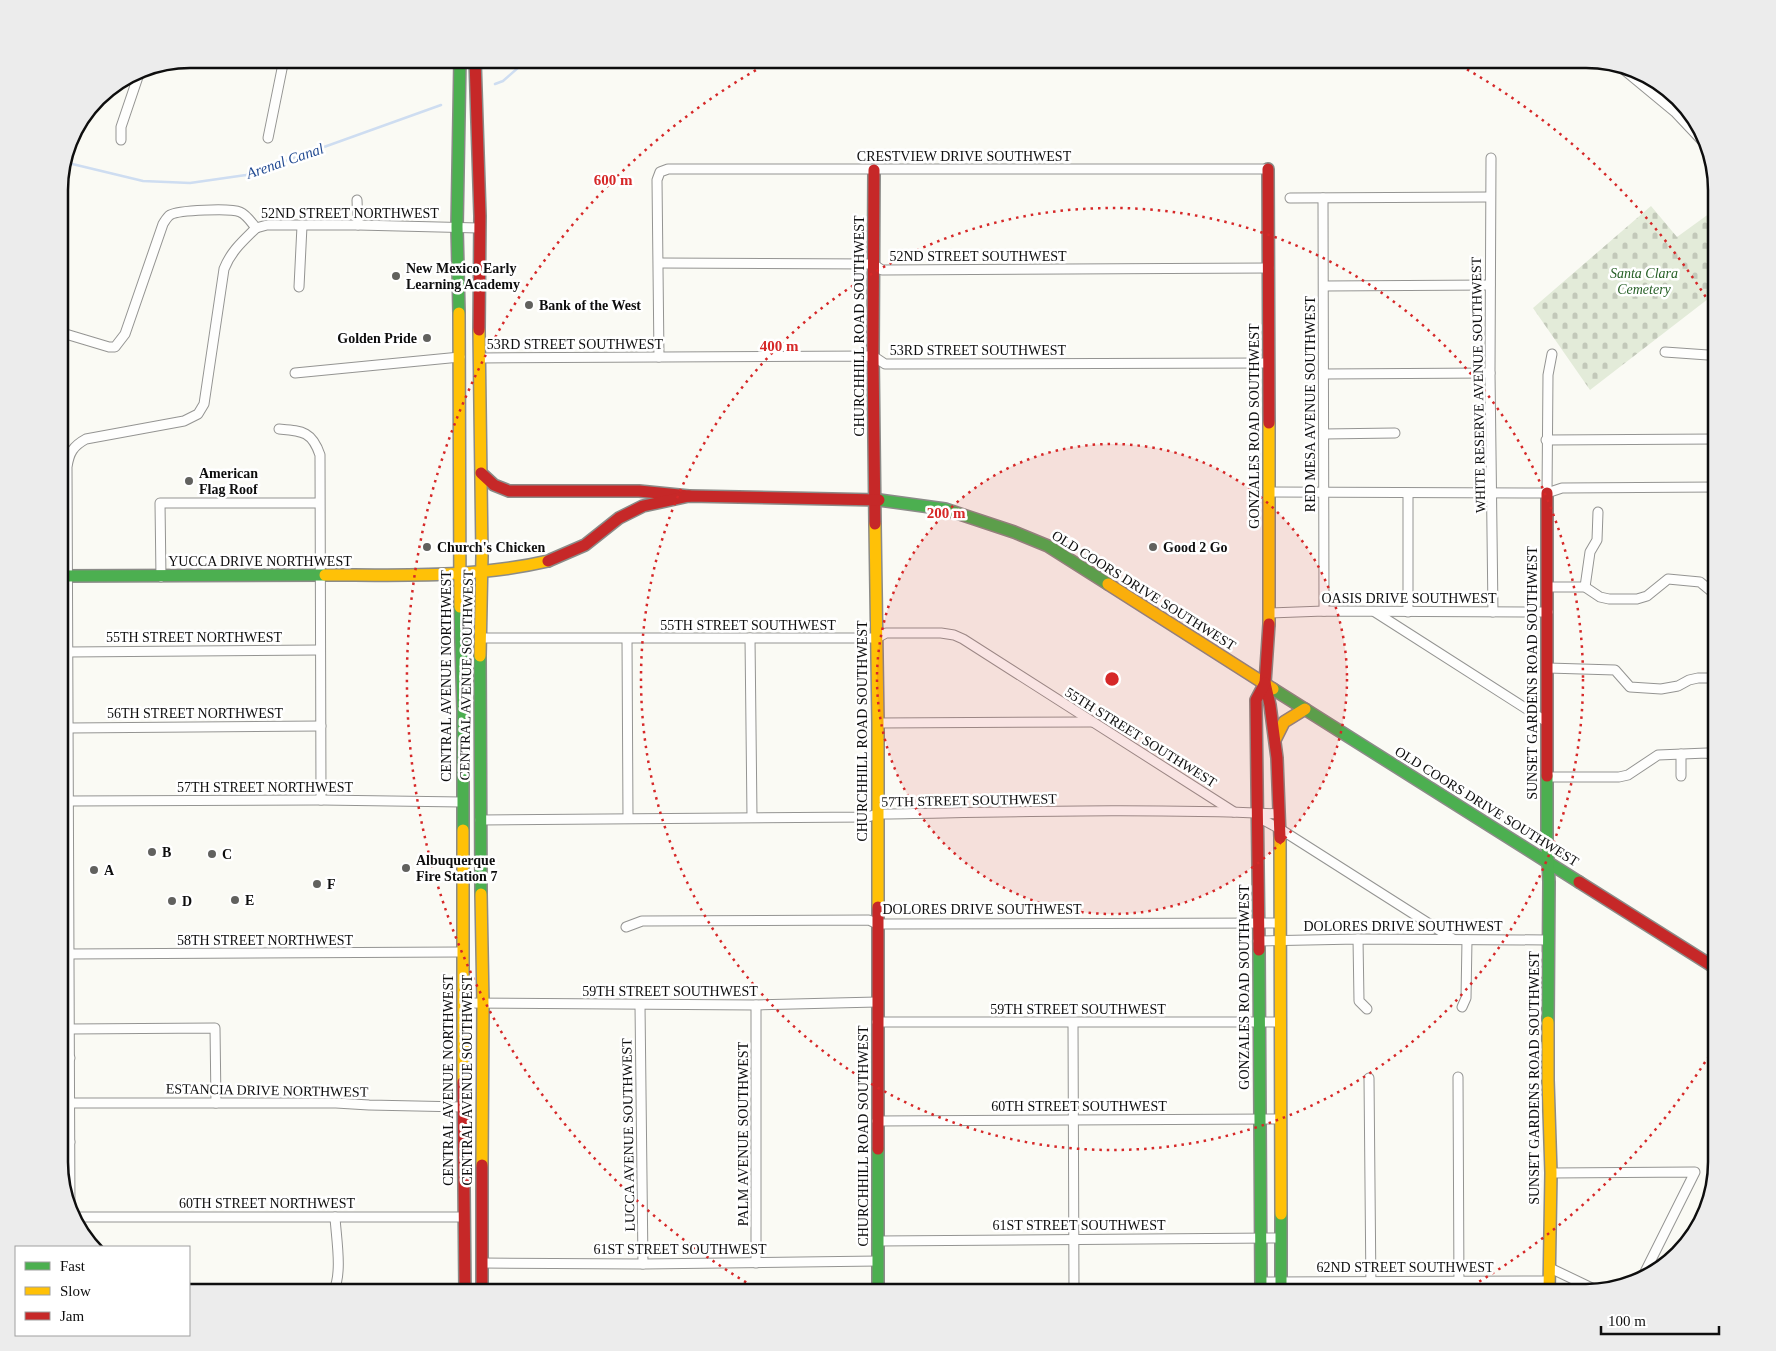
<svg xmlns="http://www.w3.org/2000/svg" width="1776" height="1351" viewBox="0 0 1776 1351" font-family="'Times New Roman',serif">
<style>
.cemetery{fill:url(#cemetery-stones)}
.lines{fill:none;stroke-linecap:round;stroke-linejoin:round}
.stream{stroke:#ceddf1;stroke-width:2.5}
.street-casing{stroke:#949492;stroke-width:11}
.fast-casing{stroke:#8b8b88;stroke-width:14}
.slow-casing{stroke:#8b8b88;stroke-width:14}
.jam-casing{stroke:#8b8b88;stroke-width:14}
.street{stroke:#fefefd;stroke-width:9}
.fast{stroke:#4caf50;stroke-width:11}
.slow{stroke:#ffc107;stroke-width:11}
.jam{stroke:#c62828;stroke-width:11}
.ring{fill:none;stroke:#d62828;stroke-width:2.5;stroke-dasharray:2.5 5}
.poi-dot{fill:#61615e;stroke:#fff;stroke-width:2}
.labels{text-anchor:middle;stroke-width:5;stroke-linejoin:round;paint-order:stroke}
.street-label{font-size:14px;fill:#0e0e0e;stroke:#fff}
.poi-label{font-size:14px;font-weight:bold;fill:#0e0e0e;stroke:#fff;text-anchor:start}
.park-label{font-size:14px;font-style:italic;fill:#255f25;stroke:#fff}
.water-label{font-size:15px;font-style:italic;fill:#244c93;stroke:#fff}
.rim{fill:none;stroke:#0e0e0e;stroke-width:2.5}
.centre{fill:#d62828;stroke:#fff;stroke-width:2.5}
.ring-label{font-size:15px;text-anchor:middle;font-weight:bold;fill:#d62828;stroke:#fff;stroke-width:5;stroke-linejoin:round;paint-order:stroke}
</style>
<defs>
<pattern id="cemetery-stones" width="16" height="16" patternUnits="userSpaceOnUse" patternTransform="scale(1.25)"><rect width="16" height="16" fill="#e3ebd9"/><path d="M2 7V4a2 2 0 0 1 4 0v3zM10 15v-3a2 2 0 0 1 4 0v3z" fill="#c2c8b9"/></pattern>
</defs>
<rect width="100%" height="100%" fill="#fafaf4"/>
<path class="cemetery" d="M1651,206L1677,237L1717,208V292L1590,390L1533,308Z"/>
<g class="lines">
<g class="stream">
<path d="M495,84L503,81L528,59"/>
<path d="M1663,84L1669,88"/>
<path d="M64,162L143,181L190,183L246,175L441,105"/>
</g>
<g class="street-casing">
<g id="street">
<path d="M1617,64L1675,112L1708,147"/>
<path d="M268,138L284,59"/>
<path d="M121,140V127L141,68"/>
<path d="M1491,158L1490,373L1493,612"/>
<path d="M1290,198L1490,197"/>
<path d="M1323,198L1324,611"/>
<path d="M357,200L358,225"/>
<path d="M256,228L267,225H358L479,228"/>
<path d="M659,263L873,264L882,270L1269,268"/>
<path d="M1324,286L1490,285"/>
<path d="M299,287L302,226"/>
<path d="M59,332L109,347H115L125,334L163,224C165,221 167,217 170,215C178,210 231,208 240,212C247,215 251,222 256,228"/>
<path d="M1665,352L1708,355L1714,357L1717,361"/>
<path d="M659,357L657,180L660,172L668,169H1268"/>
<path d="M479,358L873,356L885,364L1269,363"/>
<path d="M295,373L460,357"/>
<path d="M1324,374L1490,373"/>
<path d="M279,429C302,431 312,431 320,455L321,800"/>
<path d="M1324,434L1395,433"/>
<path d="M1546,440L1717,439"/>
<path d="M1269,492L1547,493L1562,488L1717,487"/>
<path d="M1408,493V612"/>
<path d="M1547,493L1548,375L1552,354"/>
<path d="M161,577L160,503H319"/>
<path d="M1548,587H1585L1600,597L1609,599H1637L1647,596L1668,579L1700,582L1717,596"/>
<path d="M1585,587L1590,552L1597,540L1598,512"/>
<path d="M1375,612L1547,722"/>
<path d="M1270,613L1324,611L1548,612"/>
<path d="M480,638H877L886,633H941L954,635L963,639L1234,812"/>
<path d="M750,638L752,817"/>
<path d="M627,639L628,818"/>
<path d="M68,652L320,650"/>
<path d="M1548,668L1615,670L1630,687L1661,689L1678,686L1689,680L1698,678H1717"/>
<path d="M878,723L1092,722"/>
<path d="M69,728L321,726"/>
<path d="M1681,776V754"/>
<path d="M1547,777H1619L1628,775L1658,755L1707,753L1717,758"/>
<path d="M68,801L321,800L462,802"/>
<path d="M1258,817L1280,829L1453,939"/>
<path d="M480,820L868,817L877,814C1011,812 1145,808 1279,814"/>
<path d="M626,927L642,921L869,920L877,924L1280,923"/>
<path d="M1358,939L1359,1001L1367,1009"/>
<path d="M1258,941L1358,939L1548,940"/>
<path d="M68,954L462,952"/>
<path d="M463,1003L756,1005L877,1002"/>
<path d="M640,1005L643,1264"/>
<path d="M1462,1007L1466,998L1467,940"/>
<path d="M877,1022H1280"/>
<path d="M1073,1023L1074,1292"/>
<path d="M69,1029L215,1028L216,1103"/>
<path d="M59,1058H70"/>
<path d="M1458,1077L1459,1292"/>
<path d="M1369,1078L1371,1292"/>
<path d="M70,1103H336L369,1105L463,1107"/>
<path d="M877,1121L1280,1119"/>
<path d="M59,1142H70"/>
<path d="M1551,1173L1695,1172L1641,1280"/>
<path d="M70,1212L67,467C69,453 73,446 86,439L184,421L198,414L204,404L224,269C231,251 243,241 256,228"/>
<path d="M72,1217H463"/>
<path d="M878,1241L1280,1238"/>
<path d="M482,1263L643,1264L878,1261"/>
<path d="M756,1263V1005"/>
<path d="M1550,1268L1596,1290"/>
<path d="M1261,1282L1549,1281"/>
<path d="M333,1292C343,1274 336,1237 335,1217"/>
</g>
</g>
<g class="fast-casing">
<g id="fast">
<path d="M459,313L457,227L460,59"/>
<path d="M879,500L945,509L1014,532L1048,546L1108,584"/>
<path d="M59,576L325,575"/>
<path d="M460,607L463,711V830"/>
<path d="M480,656L481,894"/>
<path d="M1273,689L1579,882"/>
<path d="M1547,776V842L1549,882L1548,1022"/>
<path d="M1259,950L1261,1292"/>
<path d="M878,1149V1292"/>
<path d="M1281,1214V1292"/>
</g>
</g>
<g class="slow-casing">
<g id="slow">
<path d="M459,313L460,607"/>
<path d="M479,330L482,556L480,656"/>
<path d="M1269,423V624"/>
<path d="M875,524L878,723V907"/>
<path d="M325,575C400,575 475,578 548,561"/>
<path d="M1108,584L1273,689"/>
<path d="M1275,740L1284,722L1305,709"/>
<path d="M463,830V1082"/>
<path d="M1280,838L1281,1214"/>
<path d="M481,894L483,1004L482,1165"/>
<path d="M1548,1022V1080L1551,1173L1549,1292"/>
</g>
</g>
<g class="jam-casing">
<g id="jam">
<path d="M475,59L480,216L479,330"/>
<path d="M1268,169L1269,423"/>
<path d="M874,170L873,356L875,524"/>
<path d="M481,473L494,485L509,491H639L689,496"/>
<path d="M1547,493V776"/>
<path d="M548,561L585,545L619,518L643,506L689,496L879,500"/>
<path d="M1269,624L1265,683L1270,705L1277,758L1280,838"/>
<path d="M1579,882L1717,969"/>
<path d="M878,907V1149"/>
<path d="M1259,950L1256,700L1265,683"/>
<path d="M463,1082L465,1292"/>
<path d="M482,1292V1165"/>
</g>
</g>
<use href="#street" class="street"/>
<use href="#fast" class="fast"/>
<use href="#slow" class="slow"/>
<use href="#jam" class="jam"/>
</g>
<circle cx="1112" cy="679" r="235" fill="#d62828" fill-opacity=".12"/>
<g class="ring">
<circle cx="1112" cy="679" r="235"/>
<circle cx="1112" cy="679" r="471"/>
<path d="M1717 1043A706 706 0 0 1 1465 1290M759 1290A706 706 0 0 1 770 62M1454 62A706 706 0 0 1 1717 315"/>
</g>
<g class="poi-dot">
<circle cx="396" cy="276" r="5"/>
<circle cx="529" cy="305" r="5"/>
<circle cx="427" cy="338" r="5"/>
<circle cx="189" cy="481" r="5"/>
<circle cx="427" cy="547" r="5"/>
<circle cx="1153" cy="547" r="5"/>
<circle cx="152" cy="852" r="5"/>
<circle cx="212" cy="854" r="5"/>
<circle cx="406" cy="868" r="5"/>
<circle cx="94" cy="870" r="5"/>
<circle cx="317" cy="884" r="5"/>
<circle cx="235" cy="900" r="5"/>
<circle cx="172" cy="901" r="5"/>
</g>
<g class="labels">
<g class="street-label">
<text x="964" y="161">CRESTVIEW DRIVE SOUTHWEST</text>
<text x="350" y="218">52ND STREET NORTHWEST</text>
<text x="978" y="261">52ND STREET SOUTHWEST</text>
<text transform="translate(859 326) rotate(-90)" y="5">CHURCHHILL ROAD SOUTHWEST</text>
<text x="575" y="349">53RD STREET SOUTHWEST</text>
<text x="978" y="355">53RD STREET SOUTHWEST</text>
<text transform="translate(1478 385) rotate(-91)" y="5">WHITE RESERVE AVENUE SOUTHWEST</text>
<text transform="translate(1310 404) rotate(-90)" y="5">RED MESA AVENUE SOUTHWEST</text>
<text transform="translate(1254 426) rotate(-90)" y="5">GONZALES ROAD SOUTHWEST</text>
<text x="260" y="566">YUCCA DRIVE NORTHWEST</text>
<text transform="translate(1144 590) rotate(32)" y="5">OLD COORS DRIVE SOUTHWEST</text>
<text x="1409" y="603">OASIS DRIVE SOUTHWEST</text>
<text x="748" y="630">55TH STREET SOUTHWEST</text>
<text x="194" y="642">55TH STREET NORTHWEST</text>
<text transform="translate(1532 673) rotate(-90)" y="5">SUNSET GARDENS ROAD SOUTHWEST</text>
<text transform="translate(466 675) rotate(-89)" y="5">CENTRAL AVENUE SOUTHWEST</text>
<text transform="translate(446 676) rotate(-90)" y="5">CENTRAL AVENUE NORTHWEST</text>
<text x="195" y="718">56TH STREET NORTHWEST</text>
<text transform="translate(862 731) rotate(-90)" y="5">CHURCHHILL ROAD SOUTHWEST</text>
<text transform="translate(1141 737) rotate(32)" y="5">55TH STREET SOUTHWEST</text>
<text x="265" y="792">57TH STREET NORTHWEST</text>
<text transform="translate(969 800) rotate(-1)" y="5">57TH STREET SOUTHWEST</text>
<text transform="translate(1487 806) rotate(32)" y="5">OLD COORS DRIVE SOUTHWEST</text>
<text x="982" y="914">DOLORES DRIVE SOUTHWEST</text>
<text x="1403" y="931">DOLORES DRIVE SOUTHWEST</text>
<text x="265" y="945">58TH STREET NORTHWEST</text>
<text transform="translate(1244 987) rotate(-90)" y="5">GONZALES ROAD SOUTHWEST</text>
<text x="670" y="996">59TH STREET SOUTHWEST</text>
<text x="1078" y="1014">59TH STREET SOUTHWEST</text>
<text transform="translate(1534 1078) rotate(-90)" y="5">SUNSET GARDENS ROAD SOUTHWEST</text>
<text transform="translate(448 1080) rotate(-90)" y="5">CENTRAL AVENUE NORTHWEST</text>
<text transform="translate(467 1080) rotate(-90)" y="5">CENTRAL AVENUE SOUTHWEST</text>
<text transform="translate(267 1090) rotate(1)" y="5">ESTANCIA DRIVE NORTHWEST</text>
<text x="1079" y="1111">60TH STREET SOUTHWEST</text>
<text transform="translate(743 1134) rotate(-90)" y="5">PALM AVENUE SOUTHWEST</text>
<text transform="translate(628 1135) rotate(-91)" y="5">LUCCA AVENUE SOUTHWEST</text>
<text transform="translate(863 1136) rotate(-90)" y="5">CHURCHHILL ROAD SOUTHWEST</text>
<text x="267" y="1208">60TH STREET NORTHWEST</text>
<text x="1079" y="1230">61ST STREET SOUTHWEST</text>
<text x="680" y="1254">61ST STREET SOUTHWEST</text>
<text x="1405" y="1272">62ND STREET SOUTHWEST</text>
</g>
<g class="poi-label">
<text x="406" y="273">New Mexico Early<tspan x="406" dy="16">Learning Academy</tspan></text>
<text x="539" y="310">Bank of the West</text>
<text x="417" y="343" text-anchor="end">Golden Pride</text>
<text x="199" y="478">American<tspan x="199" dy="16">Flag Roof</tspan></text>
<text x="437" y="552">Church's Chicken</text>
<text x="1163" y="552">Good 2 Go</text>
<text x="162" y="857">B</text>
<text x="222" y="859">C</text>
<text x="416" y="865">Albuquerque<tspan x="416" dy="16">Fire Station 7</tspan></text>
<text x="104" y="875">A</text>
<text x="327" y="889">F</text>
<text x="245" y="905">E</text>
<text x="182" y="906">D</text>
</g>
<g class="park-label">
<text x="1644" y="278">Santa Clara<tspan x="1644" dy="16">Cemetery</tspan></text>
</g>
<g class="water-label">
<text transform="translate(285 161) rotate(-19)" y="5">Arenal Canal</text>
</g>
</g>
<path d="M0 0H1776V1351H0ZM190 68H1586A122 122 0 0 1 1708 190V1162A122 122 0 0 1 1586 1284H190A122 122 0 0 1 68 1162V190A122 122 0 0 1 190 68Z" fill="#ececec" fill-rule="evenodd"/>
<path class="rim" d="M190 68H1586A122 122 0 0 1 1708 190V1162A122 122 0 0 1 1586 1284H190A122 122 0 0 1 68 1162V190A122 122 0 0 1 190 68Z"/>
<circle cx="1112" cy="679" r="8" class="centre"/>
<g class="ring-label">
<text x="613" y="185">600 m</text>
<text x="779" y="351">400 m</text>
<text x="946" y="518">200 m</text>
</g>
<rect x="15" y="1246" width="175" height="90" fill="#ffffff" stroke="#9f9f9f"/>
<rect x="25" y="1262" width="25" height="8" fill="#4caf50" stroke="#9f9f9f"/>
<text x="60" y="1271" font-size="15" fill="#0e0e0e">Fast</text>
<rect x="25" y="1287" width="25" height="8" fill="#ffc107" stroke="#9f9f9f"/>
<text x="60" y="1296" font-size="15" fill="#0e0e0e">Slow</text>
<rect x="25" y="1312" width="25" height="8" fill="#c62828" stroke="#9f9f9f"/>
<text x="60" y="1321" font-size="15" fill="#0e0e0e">Jam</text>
<path d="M1601 1326v8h118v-8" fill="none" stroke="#0e0e0e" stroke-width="2.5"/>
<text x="1608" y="1326" font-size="15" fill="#0e0e0e" stroke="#ffffff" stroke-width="4" paint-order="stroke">100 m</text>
</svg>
